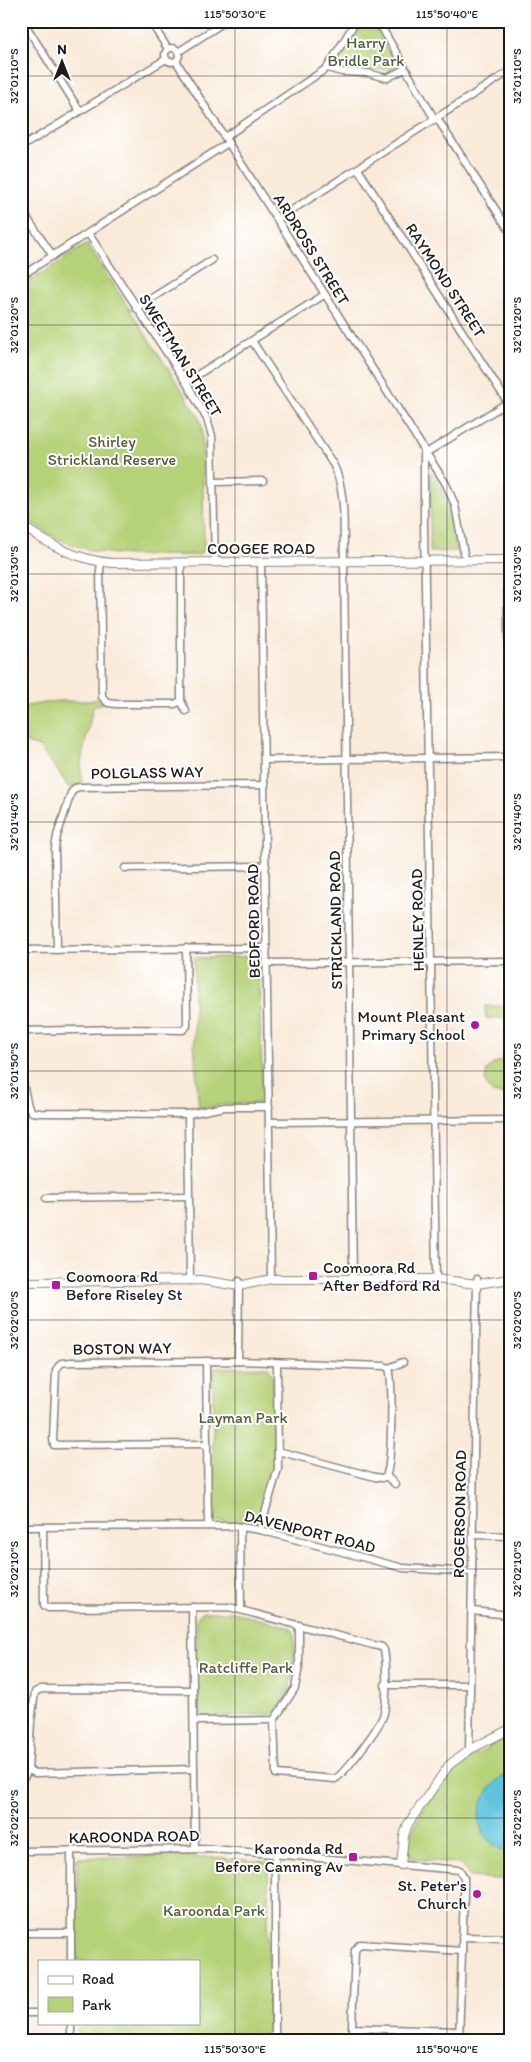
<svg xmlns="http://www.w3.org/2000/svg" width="531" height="2062" viewBox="0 0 531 2062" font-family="Itim,sans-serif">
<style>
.green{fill:#b6d278;stroke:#69774a}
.water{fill:#60c4de;stroke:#3e707d}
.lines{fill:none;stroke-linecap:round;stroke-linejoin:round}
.minor-casing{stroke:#8a837a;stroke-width:9}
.tertiary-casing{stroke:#8a837a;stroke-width:10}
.minor{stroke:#fff;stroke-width:6}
.tertiary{stroke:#fff;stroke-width:8}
.ticks{fill:none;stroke:#1c1c1c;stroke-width:1;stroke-opacity:0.45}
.poi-dot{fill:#b5179e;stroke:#fff;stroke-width:2}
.labels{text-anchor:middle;stroke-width:4;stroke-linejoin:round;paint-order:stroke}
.park-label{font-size:16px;fill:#525c3c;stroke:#fff}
.street-label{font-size:16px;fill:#1c1c1c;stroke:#fff}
.poi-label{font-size:16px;fill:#1c1c1c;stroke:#fff;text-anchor:end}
.neatline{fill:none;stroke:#1c1c1c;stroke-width:2}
.ticks-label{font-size:12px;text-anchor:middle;fill:#1c1c1c}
</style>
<rect width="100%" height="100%" fill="#fff"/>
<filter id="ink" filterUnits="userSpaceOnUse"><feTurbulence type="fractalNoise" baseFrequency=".02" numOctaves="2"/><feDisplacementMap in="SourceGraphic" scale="10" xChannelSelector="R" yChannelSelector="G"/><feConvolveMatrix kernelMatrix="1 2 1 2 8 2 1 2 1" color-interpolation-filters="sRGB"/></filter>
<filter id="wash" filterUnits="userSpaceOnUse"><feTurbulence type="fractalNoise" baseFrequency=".0096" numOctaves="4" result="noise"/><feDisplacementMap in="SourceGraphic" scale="20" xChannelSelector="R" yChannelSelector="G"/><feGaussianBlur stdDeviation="1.12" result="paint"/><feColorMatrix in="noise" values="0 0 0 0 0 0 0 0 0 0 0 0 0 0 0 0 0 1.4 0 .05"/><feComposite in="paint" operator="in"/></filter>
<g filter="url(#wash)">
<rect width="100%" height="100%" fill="#f9ead9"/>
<g class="green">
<path d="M360,21H372L395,62L394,68C373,71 356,72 335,66Z"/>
<path d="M87,244L198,415L202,427L204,550L198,555C130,555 77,562 21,514V287Z"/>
<path d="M431,471C450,501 451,517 456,551L430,552Z"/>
<path d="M98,699L103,703L93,707L81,762L82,784L69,788L58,771L39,747L21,741V707L57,701H89Z"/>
<path d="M258,956L263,1103L227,1104L199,1109L194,1042V958Z"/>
<path d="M485,1006H510V1018H486Z"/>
<path d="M501,1061L510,1062V1096L493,1093C480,1083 484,1064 501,1061Z"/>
<path d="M268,1367L273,1376L274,1467L259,1523L213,1521V1371L216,1368Z"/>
<path d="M202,1612H233L291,1628L294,1633C294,1662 296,1693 273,1714L204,1717L198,1713L196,1677L197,1618Z"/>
<path d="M510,1736V1933H509L510,1880L469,1877L463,1866L457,1863L413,1859C395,1844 439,1781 454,1770C471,1756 490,1747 510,1736Z"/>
<path d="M146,1856L213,1857L268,1862L269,2041H77V2023H199V1961H77V1858Z"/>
</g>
<path class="water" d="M510,1773V1854C498,1848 485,1841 481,1828C473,1807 491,1780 510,1773Z"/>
</g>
<g filter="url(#ink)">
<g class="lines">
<g class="minor-casing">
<g id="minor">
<path d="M23,21L79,110"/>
<path d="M150,21L168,49"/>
<path d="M378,21L435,120"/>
<circle cx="172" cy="55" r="7"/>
<path d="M178,52L226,21"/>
<path d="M176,61L446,484L455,505L465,559"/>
<path d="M327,68L342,72L367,73L387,78L405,69"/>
<path d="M437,118L510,232"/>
<path d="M225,137L327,68L356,21"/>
<path d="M21,147L166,59"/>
<path d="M358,169L510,406"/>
<path d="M21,209L53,256"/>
<path d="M278,219L510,71"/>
<path d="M88,233L186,382L207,419L212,436L215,562"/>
<path d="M21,276L228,143"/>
<path d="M136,308L212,260"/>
<path d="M252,341L333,464C347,491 343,531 344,561L353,1279"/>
<path d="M186,382L324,295"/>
<path d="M424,451V523L436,1279"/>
<path d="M426,453L510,401"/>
<path d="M214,482L263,481"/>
<path d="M21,540L28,530"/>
<path d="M507,560L510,757"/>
<path d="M101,562L100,571L102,697L108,703L116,704H175L181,701"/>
<path d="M261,562L271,1279"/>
<path d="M181,563V701L186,711"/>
<path d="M265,760L510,757"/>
<path d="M125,868L266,866"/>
<path d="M21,950L267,948"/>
<path d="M57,950L55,848L57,836L71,793L75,788L80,787L265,785"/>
<path d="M267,963L510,961"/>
<path d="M21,1031L124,1029L183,1030L187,1026V1022L186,948"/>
<path d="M21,1075L28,1106L32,1112L40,1113L188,1114L225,1107H269"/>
<path d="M188,1114L190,1281"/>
<path d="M270,1122L510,1120"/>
<path d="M46,1198L189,1196"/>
<path d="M206,1361L208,1526"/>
<path d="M238,1361L239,1281"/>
<path d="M389,1368L403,1362"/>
<path d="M207,1444L54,1445L53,1439L56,1370L61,1363L71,1362L238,1361L384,1366L389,1368C393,1382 392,1465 386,1476L382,1478L375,1477L278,1451"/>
<path d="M386,1476L395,1484"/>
<path d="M21,1527L234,1526L260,1530L403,1568L472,1572"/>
<path d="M43,1527L44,1605L48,1608L229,1607L373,1645L382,1647L384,1650C387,1664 387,1701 384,1713C381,1726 345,1773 335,1779L276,1774L274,1720"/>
<path d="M240,1527L241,1609"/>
<path d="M260,1530L278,1469L277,1363"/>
<path d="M473,1535L510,1536"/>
<path d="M192,1607L195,1849"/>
<path d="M472,1611L510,1615"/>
<path d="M385,1685H470"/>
<path d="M194,1721L274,1720L295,1688L299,1667V1625"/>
<path d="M469,1750L477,1279"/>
<path d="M28,1770L35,1773L194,1769"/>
<path d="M25,1776L28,1770L31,1722L35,1692L41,1689L193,1690"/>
<path d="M21,1851L213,1849L460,1870L464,1878V1892L459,2041"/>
<path d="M71,1851V1961"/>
<path d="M275,1854V2041"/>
<path d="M21,1933H71"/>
<path d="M462,1937L510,1938"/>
<path d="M21,2013H39"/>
<path d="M71,2023V2041"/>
<path d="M459,2031L352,2028L355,1950L360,1944L462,1951"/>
</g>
</g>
<g class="tertiary-casing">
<g id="tertiary">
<path d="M507,21L510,26"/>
<path d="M21,525C49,545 77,560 112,563L510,560"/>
<path d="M21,1285L28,1282L201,1280L239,1286L271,1279H436L477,1284L510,1279"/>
<path d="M401,1865L404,1836L408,1824L449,1765L469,1750L510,1729"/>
</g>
</g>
<use href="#minor" class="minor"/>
<use href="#tertiary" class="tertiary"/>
</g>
</g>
<path class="ticks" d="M23,21V2041M235,21V2041M447,21V2041M21,76H510M21,325H510M21,574H510M21,822H510M21,1071H510M21,1320H510M21,1569H510M21,1818H510"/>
<g class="poi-dot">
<circle cx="475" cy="1025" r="5"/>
<rect x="308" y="1271" width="10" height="10" rx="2.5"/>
<rect x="51" y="1280" width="10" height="10" rx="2.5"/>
<rect x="348" y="1852" width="10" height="10" rx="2.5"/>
<circle cx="477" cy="1894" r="5"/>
</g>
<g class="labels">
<g class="park-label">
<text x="366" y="48">Harry<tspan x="366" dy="18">Bridle Park</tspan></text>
<text x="112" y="447">Shirley<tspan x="112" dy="18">Strickland Reserve</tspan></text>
<text x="243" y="1423">Layman Park</text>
<text x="246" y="1673">Ratcliffe Park</text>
<text x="214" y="1916">Karoonda Park</text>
</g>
<g class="street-label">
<text transform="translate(312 249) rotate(58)" y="6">ARDROSS STREET</text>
<text transform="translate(446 280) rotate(57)" y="6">RAYMOND STREET</text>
<text transform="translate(181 355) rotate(58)" y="6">SWEETMAN STREET</text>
<text x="261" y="554">COOGEE ROAD</text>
<text transform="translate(147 772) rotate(-1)" y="6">POLGLASS WAY</text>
<text transform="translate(335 920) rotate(-91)" y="6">STRICKLAND ROAD</text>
<text transform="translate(417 920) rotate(-91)" y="6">HENLEY ROAD</text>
<text transform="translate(253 921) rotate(-91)" y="6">BEDFORD ROAD</text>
<text transform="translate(122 1348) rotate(-1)" y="6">BOSTON WAY</text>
<text transform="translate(459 1514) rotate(-89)" y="6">ROGERSON ROAD</text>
<text transform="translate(310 1531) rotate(14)" y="6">DAVENPORT ROAD</text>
<text transform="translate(134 1836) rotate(-1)" y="6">KAROONDA ROAD</text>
</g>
<g class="poi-label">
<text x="465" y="1022">Mount Pleasant<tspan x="465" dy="18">Primary School</tspan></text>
<text x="323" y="1273" text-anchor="start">Coomoora Rd<tspan x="323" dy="18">After Bedford Rd</tspan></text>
<text x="66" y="1282" text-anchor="start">Coomoora Rd<tspan x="66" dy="18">Before Riseley St</tspan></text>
<text x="343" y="1854">Karoonda Rd<tspan x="343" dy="18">Before Canning Av</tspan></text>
<text x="467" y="1891">St. Peter's<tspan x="467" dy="18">Church</tspan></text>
</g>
</g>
<rect width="531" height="2062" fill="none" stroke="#fff" stroke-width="55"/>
<rect x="38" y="1960" width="162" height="65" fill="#ffffff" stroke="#a4a4a4"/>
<rect x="48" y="1976" width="25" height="8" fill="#ffffff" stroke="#a4a4a4"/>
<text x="82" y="1984" font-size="15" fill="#1c1c1c">Road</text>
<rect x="48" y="1997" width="25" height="15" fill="#b6d278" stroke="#a4a4a4"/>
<text x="82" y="2010" font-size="15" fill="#1c1c1c">Park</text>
<g transform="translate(62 62)" stroke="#ffffff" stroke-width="4" paint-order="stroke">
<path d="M0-4L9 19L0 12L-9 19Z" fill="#1c1c1c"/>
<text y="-8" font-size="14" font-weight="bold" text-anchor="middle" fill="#1c1c1c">N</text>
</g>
<rect x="28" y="28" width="476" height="2006" class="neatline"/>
<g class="ticks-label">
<text x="235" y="18">115°50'30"E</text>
<text x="447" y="18">115°50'40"E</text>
<text transform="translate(14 76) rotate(-90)" y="4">32°01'10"S</text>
<text transform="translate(517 76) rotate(-90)" y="4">32°01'10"S</text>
<text transform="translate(14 325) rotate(-90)" y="4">32°01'20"S</text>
<text transform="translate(517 325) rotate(-90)" y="4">32°01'20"S</text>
<text transform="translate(14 574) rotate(-90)" y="4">32°01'30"S</text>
<text transform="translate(517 574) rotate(-90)" y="4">32°01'30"S</text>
<text transform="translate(14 822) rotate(-90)" y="4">32°01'40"S</text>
<text transform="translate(517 822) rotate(-90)" y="4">32°01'40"S</text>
<text transform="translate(14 1071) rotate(-90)" y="4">32°01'50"S</text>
<text transform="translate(517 1071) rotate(-90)" y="4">32°01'50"S</text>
<text transform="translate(14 1320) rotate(-90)" y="4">32°02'00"S</text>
<text transform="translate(517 1320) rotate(-90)" y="4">32°02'00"S</text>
<text transform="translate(14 1569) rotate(-90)" y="4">32°02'10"S</text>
<text transform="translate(517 1569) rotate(-90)" y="4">32°02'10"S</text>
<text transform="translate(14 1818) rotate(-90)" y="4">32°02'20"S</text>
<text transform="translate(517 1818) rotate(-90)" y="4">32°02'20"S</text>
<text x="235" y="2053">115°50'30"E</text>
<text x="447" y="2053">115°50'40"E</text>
</g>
</svg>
